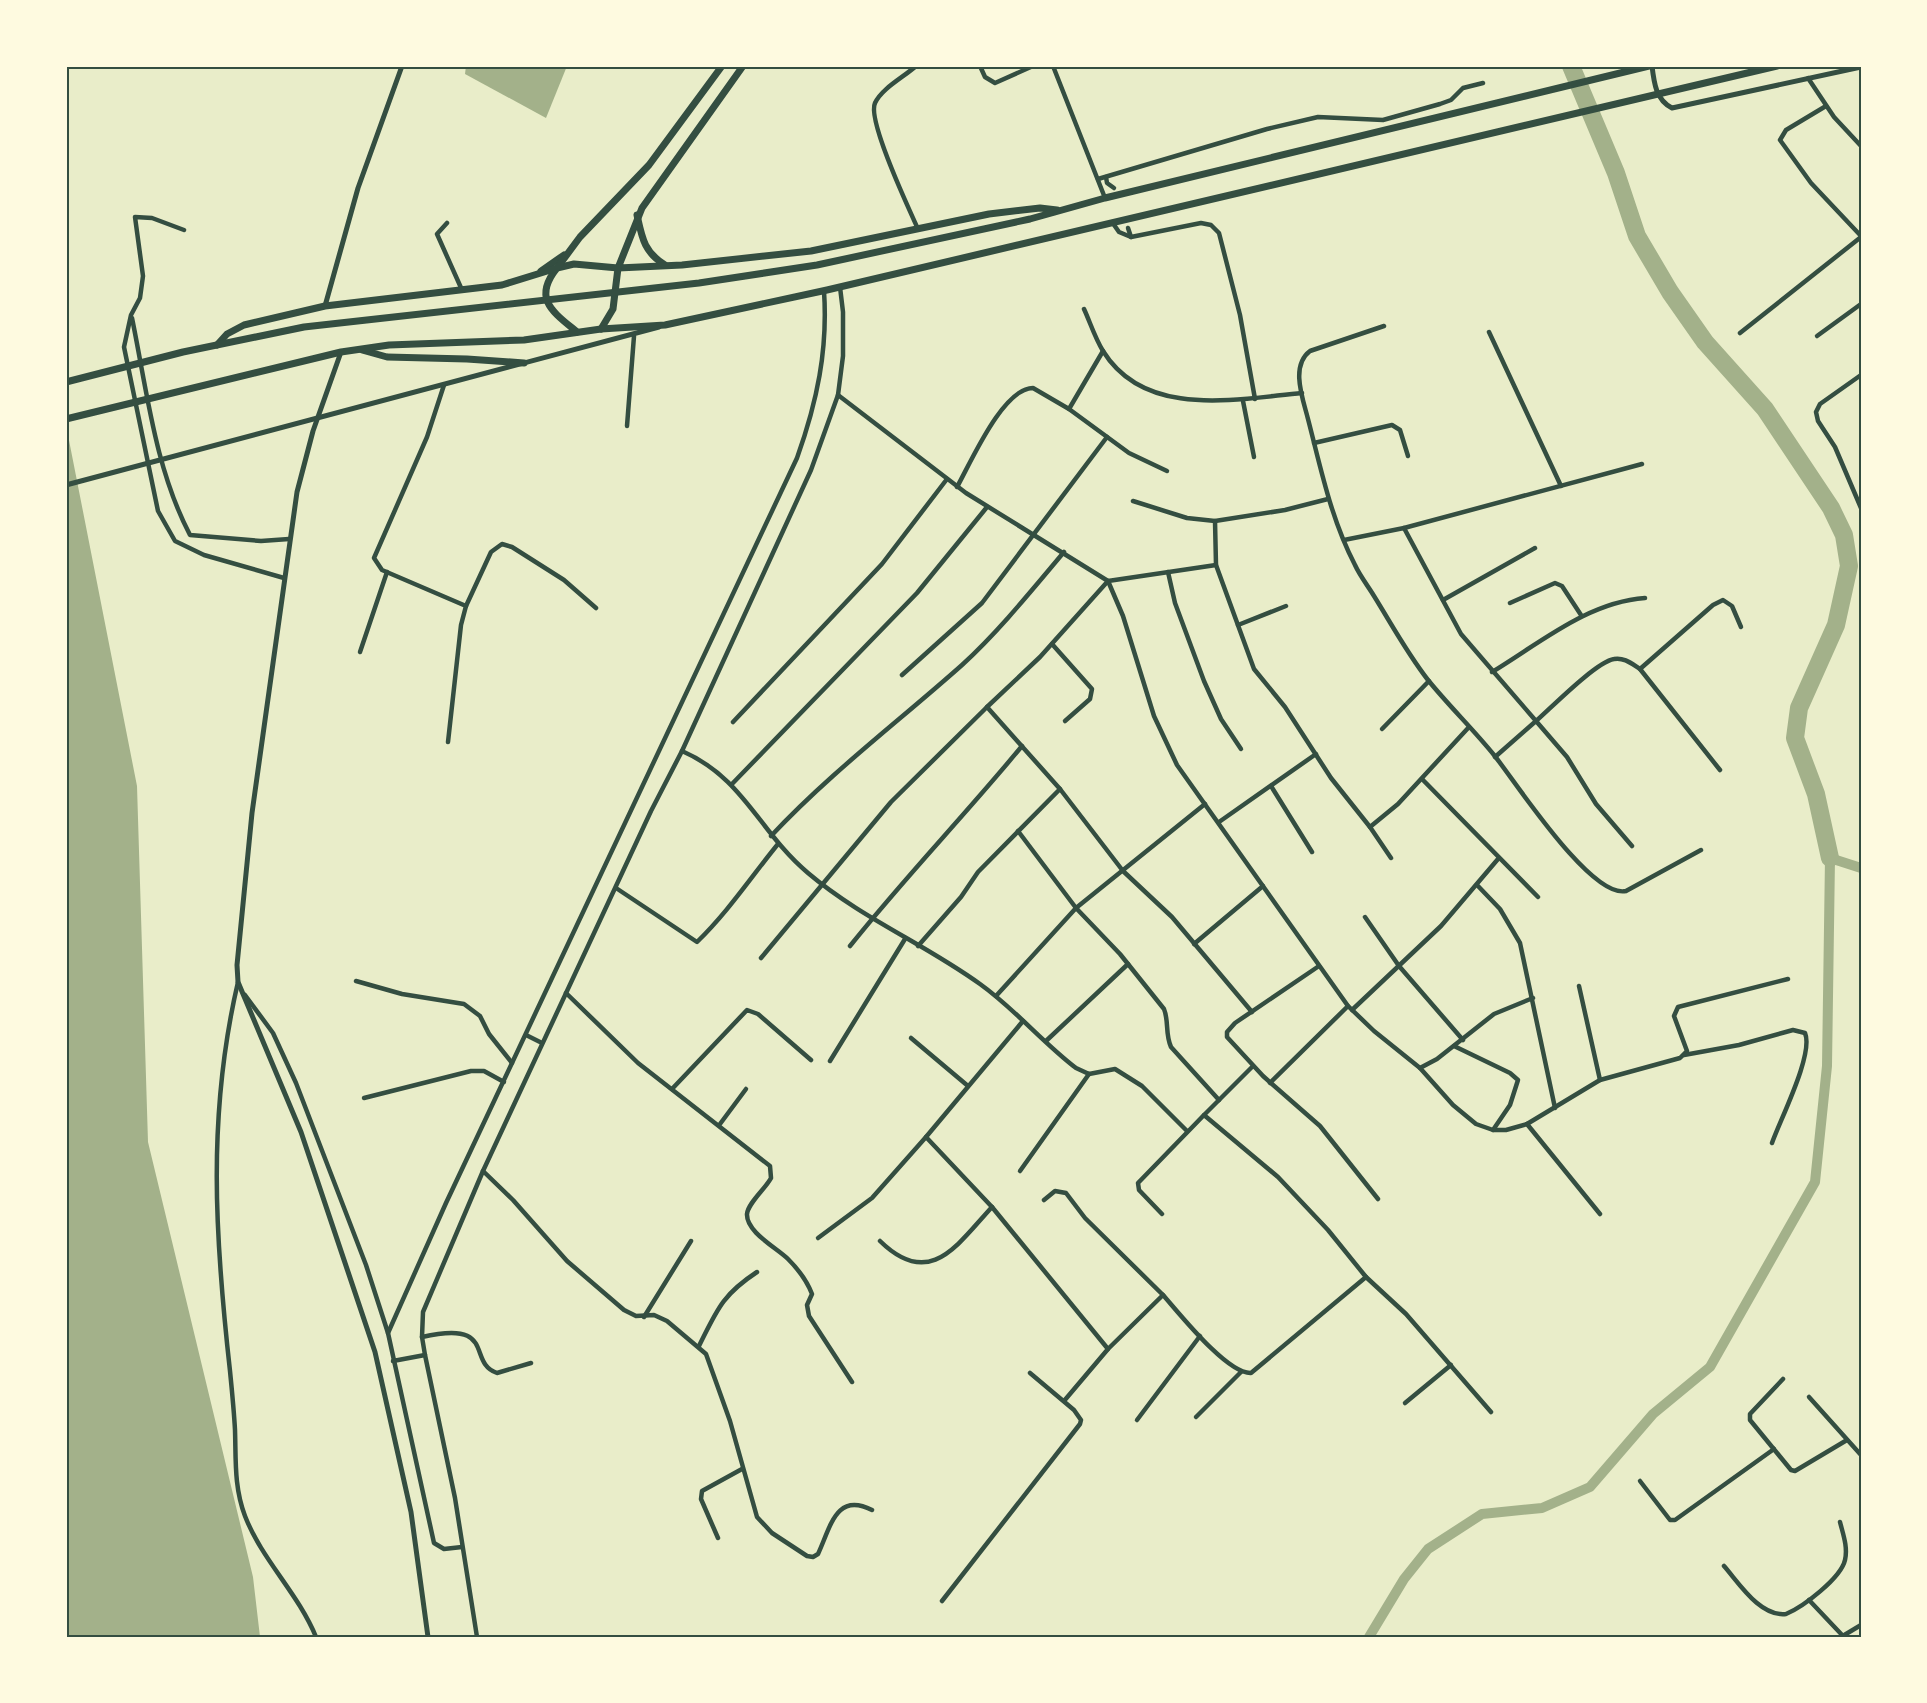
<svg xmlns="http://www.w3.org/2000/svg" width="1927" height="1703" viewBox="0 0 1927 1703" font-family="'Open Sans',sans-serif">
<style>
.water{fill:#a3b18a}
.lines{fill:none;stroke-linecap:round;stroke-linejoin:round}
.canal{stroke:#a3b18a;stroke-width:10}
.river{stroke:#a3b18a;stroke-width:18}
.minor{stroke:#344e41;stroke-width:4.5}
.tertiary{stroke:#344e41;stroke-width:5}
.trunk{stroke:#344e41;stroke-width:7}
.neatline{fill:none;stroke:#344e41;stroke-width:2}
</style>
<rect width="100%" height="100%" fill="#e9edc9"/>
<g class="water">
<path d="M466,66H567L546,118L465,74Z"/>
<path d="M66,425L137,786L148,1142L253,1577L260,1637H66Z"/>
</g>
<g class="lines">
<path class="canal" d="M1369,1637L1404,1579L1428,1549L1482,1514L1542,1508L1590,1487L1653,1414L1710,1367L1815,1182L1827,1066L1830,858L1861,868"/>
<path class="river" d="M1571,66L1616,173L1637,236L1670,292L1705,342L1765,409L1831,508L1844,535L1849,566L1836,625L1799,708L1795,738L1816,794L1830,858"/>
<g class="minor">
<path d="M916,66C904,77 882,88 875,103C867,120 909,209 918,229"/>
<path d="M980,66L985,77L995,83L1033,66"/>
<path d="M1053,66L1105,198"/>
<path d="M1808,78L1834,117L1861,146"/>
<path d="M1826,106L1786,130L1780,140L1811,183L1861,236"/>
<path d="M1106,177L1107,183L1114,188"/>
<path d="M1098,179L1267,129L1318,117L1383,120L1440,104L1451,100L1463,88L1483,83"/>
<path d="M1112,222L1119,232L1131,237L1201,223L1211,225L1219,233L1240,315L1255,399"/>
<path d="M447,223L437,234L462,290"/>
<path d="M1128,228L1131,237"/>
<path d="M184,230L152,218L135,217L143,276L140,298L131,315L124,347L158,511L175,541L204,555L284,578"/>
<path d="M1084,309C1090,322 1095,338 1103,351C1145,419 1236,399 1302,393"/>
<path d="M132,318C147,391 155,468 190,535L261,541L289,539"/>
<path d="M1384,326L1310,351C1290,366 1303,399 1308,419C1321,469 1331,519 1355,565C1360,576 1368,586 1374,596C1392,625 1407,653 1428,680C1449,706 1473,729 1494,755C1515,781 1591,899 1626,891L1701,850"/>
<path d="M1489,332L1561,486"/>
<path d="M1740,333L1861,237"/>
<path d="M1817,336L1861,304"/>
<path d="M1861,375L1820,404L1816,412L1818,421L1835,447L1861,508"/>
<path d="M444,385L427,437L374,558L382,570L466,606L461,625L448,742"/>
<path d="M838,395L966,493L1108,581L1123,616L1154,716L1177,765L1348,1006L1374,1031L1420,1068L1453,1105L1476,1124L1493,1130H1506L1527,1124L1600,1080L1680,1058L1687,1051L1674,1016L1678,1007L1788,979"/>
<path d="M1243,401L1254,457"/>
<path d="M1069,409L1129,453L1167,471"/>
<path d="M627,426L634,336"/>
<path d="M1314,443L1392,425L1400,430L1408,456"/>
<path d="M957,487C971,462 1003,388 1033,388L1069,409L1103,351"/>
<path d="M1133,501L1187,518L1215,521L1285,510L1328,499"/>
<path d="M1215,521L1216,565L1254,669L1285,707L1331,778L1370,827L1391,858"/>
<path d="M1404,528L1642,464"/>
<path d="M1344,540L1404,528L1461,634L1536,721L1495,757"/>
<path d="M1168,572L1175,603L1204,681L1221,719L1241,749"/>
<path d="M1443,600L1535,548"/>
<path d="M1510,603L1555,583L1562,586L1581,615"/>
<path d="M466,606L491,552L502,544L512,547L564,580L596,608"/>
<path d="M1238,625L1286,606"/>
<path d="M1052,644L1092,689L1090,699L1065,721"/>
<path d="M360,652L387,572"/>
<path d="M1640,669L1713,605L1723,600L1732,606L1741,627"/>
<path d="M1492,672C1540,643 1588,602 1645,598"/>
<path d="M902,675L982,603L1107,437"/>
<path d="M987,707L1040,657L1108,581L1216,565"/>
<path d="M733,722L882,564L947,479"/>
<path d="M1382,729L1429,681"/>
<path d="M682,751C744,778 759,832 808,873C861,918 925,944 980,984C1015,1009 1042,1042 1076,1068L1089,1074L1115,1069L1142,1086L1187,1131"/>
<path d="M1422,779L1538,897"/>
<path d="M732,784L917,593L987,507"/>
<path d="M1271,786L1312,852"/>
<path d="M1060,789L1123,871L1172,917L1252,1012"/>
<path d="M1219,822L1316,754"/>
<path d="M1370,827L1398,804L1469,727"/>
<path d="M1018,831L1076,908L1120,954L1164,1009C1169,1021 1165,1034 1171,1047L1219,1100"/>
<path d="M771,836C830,773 898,722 962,665C999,631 1032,590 1064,552"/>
<path d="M1632,846L1596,804L1567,757L1536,721C1552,707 1596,662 1614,659C1624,657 1632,664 1640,669L1720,770"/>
<path d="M1478,886L1500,909L1520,943L1555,1108"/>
<path d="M616,888L697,942C728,912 751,877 778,844"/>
<path d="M1365,917L1399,966L1463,1040"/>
<path d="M1194,944L1263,886"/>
<path d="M850,946C905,877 966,814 1022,746"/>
<path d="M761,958L891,802L987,707L1060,789L978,872L961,897L918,946"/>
<path d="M1319,966L1235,1023L1227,1032V1037L1263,1076L1320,1126L1378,1199"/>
<path d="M356,981L402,994L464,1004L480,1016L489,1034L512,1063"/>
<path d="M238,982C207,1115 215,1237 230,1371C232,1391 234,1411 235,1430C236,1460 234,1487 245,1516C262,1560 298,1593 316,1637"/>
<path d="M1579,986L1600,1080"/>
<path d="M566,993L638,1063L770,1166L771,1178C766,1188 748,1203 747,1214C746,1232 777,1248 788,1259C797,1268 807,1281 812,1294L807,1305L809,1316L852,1382"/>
<path d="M245,995L273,1033L296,1083L366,1265L388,1333"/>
<path d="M996,996L1076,908L1205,804"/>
<path d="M1352,1010L1441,926L1498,859"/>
<path d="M1023,1021L926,1137L992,1207L1108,1349L1163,1295C1179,1313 1227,1374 1251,1373L1366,1277"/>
<path d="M526,1035L542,1043"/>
<path d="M911,1038L968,1086"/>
<path d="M1046,1041L1128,964"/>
<path d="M1454,1046L1510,1073L1518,1080L1510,1105L1493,1130"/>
<path d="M1684,1055L1739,1045L1793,1030L1805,1033C1814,1054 1780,1120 1772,1143"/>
<path d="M830,1061L905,939"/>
<path d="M1420,1068L1437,1059L1494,1014L1533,998"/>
<path d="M1270,1083L1348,1006"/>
<path d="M672,1089L747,1010L758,1014L811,1060"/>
<path d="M364,1098L471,1071H484L504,1082"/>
<path d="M1204,1115L1253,1066"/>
<path d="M720,1124L746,1089"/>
<path d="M1527,1124L1600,1214"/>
<path d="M483,1171L513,1200L567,1261L624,1310L636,1316L654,1315L667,1321L706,1354L730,1421L757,1517L772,1533L807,1556L813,1557L818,1554C831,1526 836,1492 872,1510"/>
<path d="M1020,1171L1089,1074"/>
<path d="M1044,1200L1055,1191L1066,1193L1085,1218L1163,1295"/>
<path d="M1162,1214L1139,1190L1138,1183L1204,1115L1278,1177L1328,1230L1366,1277L1406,1314L1491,1412"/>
<path d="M818,1238L872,1198L926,1137"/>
<path d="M880,1241C930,1290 957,1245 992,1207"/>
<path d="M644,1317L691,1241"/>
<path d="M422,1337C498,1320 466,1362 497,1373L531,1363"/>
<path d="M699,1346C717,1310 722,1295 757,1272"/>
<path d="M393,1361L425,1355"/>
<path d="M1783,1379L1750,1414V1420L1791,1470L1795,1471L1847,1440"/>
<path d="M1809,1397L1861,1455"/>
<path d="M1064,1401L1108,1349"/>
<path d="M1405,1403L1451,1365"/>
<path d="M1196,1417L1241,1372"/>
<path d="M1137,1420L1200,1336"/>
<path d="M1640,1481L1670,1520H1675L1774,1449"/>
<path d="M718,1538L701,1499L702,1491L742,1469"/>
<path d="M462,1547L444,1549L434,1543L388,1333L446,1203L797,458C817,402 828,350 824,291"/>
<path d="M1724,1566C1739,1583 1760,1617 1786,1614C1803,1607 1841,1578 1845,1560C1848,1547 1843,1534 1840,1522"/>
<path d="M1809,1600L1843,1636"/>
<path d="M942,1601L1080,1424L1081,1420L1074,1410L1030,1373"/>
<path d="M477,1637L455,1498L425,1355L422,1337L423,1312L483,1171L651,811L682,751L811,470L838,395L843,356V312L840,287"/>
<path d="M1841,1637L1861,1625"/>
</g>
<g class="tertiary">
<path d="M1652,66C1654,83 1656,100 1672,108L1861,67"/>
<path d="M325,306L358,188L402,66"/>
<path d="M341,352L313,431L297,492L252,813L237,965L238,982L301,1132L375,1352L411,1512L428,1637"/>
<path d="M66,485L659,327"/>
</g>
<g class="trunk">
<path d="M743,66L642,208L618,268L682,265L811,251L989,214L1040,208L1057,210"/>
<path d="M637,215C642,238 644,252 665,265"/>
<path d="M541,271L564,255"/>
<path d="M577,332C553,312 532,299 557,268L574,264L618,268L613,309L601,329"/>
<path d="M217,345L227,334L244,325L325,306L502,285L557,268L580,237L649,165L722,66"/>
<path d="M362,350L387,357L467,359L524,363"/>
<path d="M66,382L183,352L304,327L699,283L817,265L1030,219L1105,198L1649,66"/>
<path d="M66,419L341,352L389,345L524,340L601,329L665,325L827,290L1777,66"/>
</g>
</g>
<rect width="1927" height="1703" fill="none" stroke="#fefae0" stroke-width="135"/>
<rect x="68" y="68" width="1792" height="1568" class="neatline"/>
</svg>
